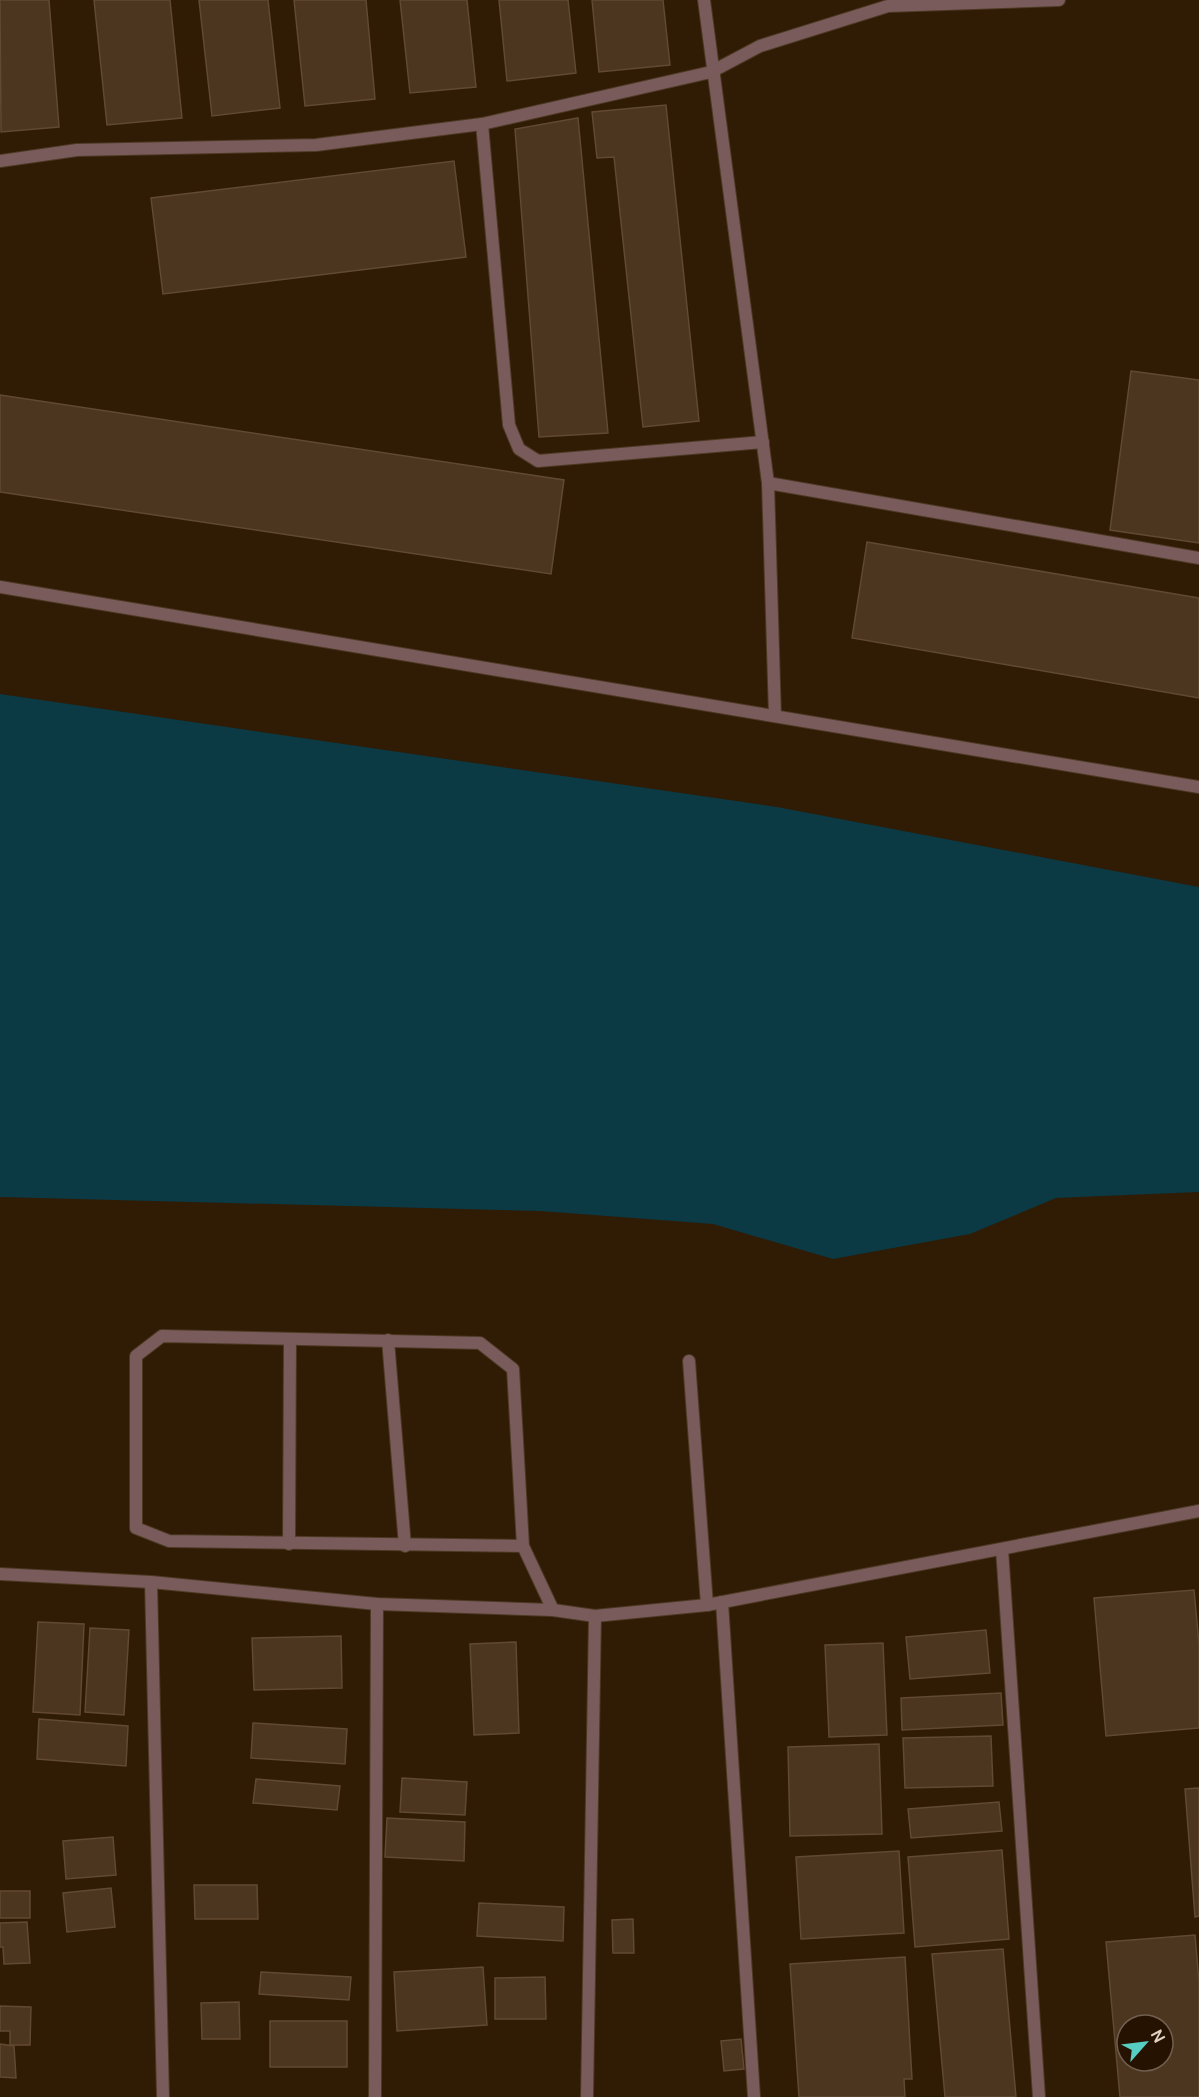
<svg xmlns="http://www.w3.org/2000/svg" width="1199" height="2097" viewBox="0 0 1199 2097" font-family="Manrope,sans-serif">
<style>
.water{fill:#0b3944}
.building{fill:#4c361f;stroke:#614932;stroke-width:1.5;fill-rule:evenodd}
.lines{fill:none;stroke-linecap:round;stroke-linejoin:round}
.service-casing{stroke:#4c3823;stroke-width:14}
.minor-casing{stroke:#4c3823;stroke-width:14}
.tertiary-casing{stroke:#4c3823;stroke-width:14}
.service{stroke:#785b5a;stroke-width:12}
.minor{stroke:#785b5a;stroke-width:12}
.tertiary{stroke:#785b5a;stroke-width:12}
</style>
<rect width="100%" height="100%" fill="#301b04"/>
<path class="water" d="M0,694L777,807L1199,887V1192L1056,1198L970,1234L833,1259L713,1224L540,1211L0,1197Z"/>
<g class="building">
<path d="M0,0H49L59,127L1,132Z"/>
<path d="M94,0H170L182,118L107,125Z"/>
<path d="M199,0H268L280,108L212,116Z"/>
<path d="M294,0H366L375,99L305,106Z"/>
<path d="M400,0H467L476,87L410,93Z"/>
<path d="M499,0H568L576,73L507,81Z"/>
<path d="M592,0H663L670,65L599,72Z"/>
<path d="M666,105L699,421L643,427L614,157L597,158L592,112Z"/>
<path d="M578,118L608,433L539,437L515,129Z"/>
<path d="M454,161L466,257L163,294L151,198Z"/>
<path d="M1131,371L1199,380V543L1110,530Z"/>
<path d="M0,395L564,480L551,574L0,492Z"/>
<path d="M867,542L1199,598V698L852,638Z"/>
<path d="M1194,1590L1199,1644V1728L1106,1736L1094,1598Z"/>
<path d="M38,1622L84,1624L80,1715L33,1712Z"/>
<path d="M90,1628L129,1630L124,1715L85,1712Z"/>
<path d="M986,1630L990,1673L910,1679L906,1637Z"/>
<path d="M341,1636L342,1688L254,1690L252,1638Z"/>
<path d="M516,1642L519,1733L474,1735L470,1644Z"/>
<path d="M883,1643L887,1735L829,1737L825,1645Z"/>
<path d="M1001,1693L1003,1725L902,1730L901,1698Z"/>
<path d="M39,1719L128,1726L126,1766L37,1759Z"/>
<path d="M253,1723L347,1729L345,1764L251,1758Z"/>
<path d="M991,1736L993,1786L905,1788L903,1738Z"/>
<path d="M879,1744L882,1834L790,1836L788,1747Z"/>
<path d="M402,1778L467,1782L465,1815L400,1812Z"/>
<path d="M256,1779L340,1786L337,1810L253,1803Z"/>
<path d="M1199,1788V1916L1195,1917L1185,1789Z"/>
<path d="M999,1802L1002,1831L911,1838L908,1809Z"/>
<path d="M387,1818L465,1822L464,1861L385,1857Z"/>
<path d="M113,1837L116,1875L66,1879L63,1841Z"/>
<path d="M1002,1850L1009,1939L915,1947L908,1857Z"/>
<path d="M899,1851L904,1933L801,1939L796,1857Z"/>
<path d="M194,1885H257L258,1919H195Z"/>
<path d="M111,1888L115,1927L67,1932L63,1893Z"/>
<rect x="0" y="1891" width="30" height="27"/>
<path d="M479,1903L564,1907L563,1941L477,1936Z"/>
<path d="M633,1919L634,1953H613L612,1920Z"/>
<path d="M27,1922L30,1963L4,1964L3,1947H0V1923Z"/>
<path d="M1195,1935L1199,1982V2097H1120L1106,1942ZM1127,2025H1163V2061H1127Z"/>
<path d="M1003,1949L1016,2097H945L932,1954Z"/>
<path d="M905,1957L912,2079H904L905,2097H799L790,1964Z"/>
<path d="M483,1967L487,2025L397,2031L394,1972Z"/>
<path d="M261,1972L351,1977L349,2000L259,1994Z"/>
<path d="M545,1977L546,2019H495V1978Z"/>
<path d="M239,2002L240,2039H202L201,2003Z"/>
<path d="M0,2006L31,2007L30,2045H10V2031H0Z"/>
<rect x="270" y="2021" width="77" height="46"/>
<path d="M741,2039L744,2069L724,2071L721,2041Z"/>
<path d="M0,2044L14,2046L16,2078L0,2077Z"/>
</g>
<g class="lines">
<g class="service-casing">
<g id="service">
<path d="M704,0L768,483L775,716"/>
<path d="M482,124L509,425L519,449L538,461L763,442"/>
<path d="M0,161L77,150L316,145L482,124L711,72L760,46L888,6L1059,0"/>
<path d="M768,483L1199,558"/>
<path d="M388,1340L405,1546"/>
<path d="M689,1361L707,1605"/>
<path d="M289,1544L290,1339"/>
<path d="M523,1546L169,1541L136,1528V1356L162,1336L480,1343L513,1369L523,1546L553,1610"/>
</g>
</g>
<g class="minor-casing">
<g id="minor">
<path d="M1002,1549L1039,2097"/>
<path d="M0,1574L151,1582L377,1604L553,1610L595,1616L707,1605L1199,1511"/>
<path d="M151,1582L163,2097"/>
<path d="M722,1602L754,2097"/>
<path d="M375,2097L377,1604"/>
<path d="M587,2097L595,1616"/>
</g>
</g>
<g class="tertiary-casing">
<path id="tertiary" d="M0,587L1199,787"/>
</g>
<use href="#service" class="service"/>
<use href="#minor" class="minor"/>
<use href="#tertiary" class="tertiary"/>
</g>
<g transform="translate(1145 2043) rotate(62)"><circle r="28" fill="#261200" stroke="#715f4f" stroke-width="1.5"/>
<path d="M0-4.5L10 22L0 15L-10 22Z" fill="#56cec3"/>
<text y="-9" font-size="16" font-weight="bold" text-anchor="middle" fill="#e1d3c5">N</text>
</g>
</svg>
